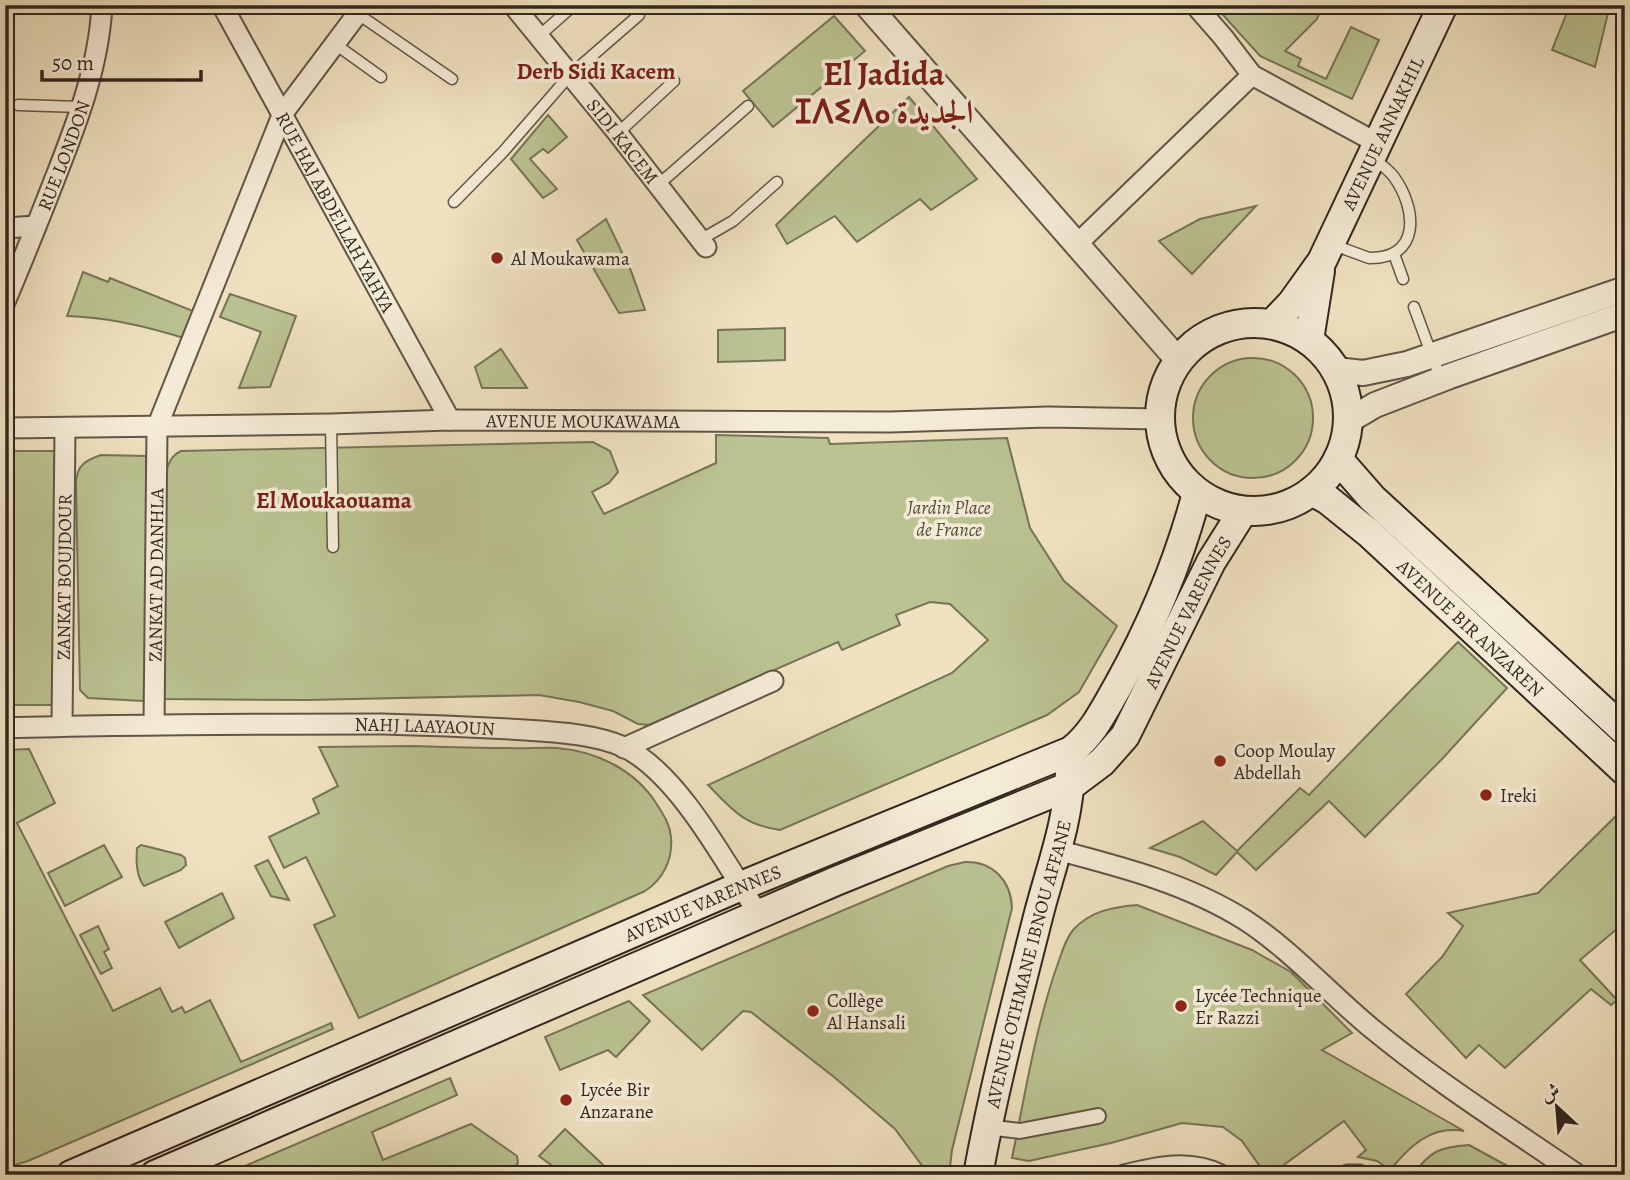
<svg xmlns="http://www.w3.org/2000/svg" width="1630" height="1180" viewBox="0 0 1630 1180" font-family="Alegreya,Amiri,'Noto Sans Tifinagh',serif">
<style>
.green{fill:#bbc392;stroke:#767558;stroke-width:2}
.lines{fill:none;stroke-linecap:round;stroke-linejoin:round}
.service-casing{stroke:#615648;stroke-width:13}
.pedestrian-casing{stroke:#615648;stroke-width:18}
.minor-casing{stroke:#615648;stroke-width:23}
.tertiary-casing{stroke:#615648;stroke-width:28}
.secondary-casing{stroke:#31271f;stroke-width:32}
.service{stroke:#f5ecd7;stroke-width:10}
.pedestrian{stroke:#f5ecd7;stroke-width:14}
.minor{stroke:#f5ecd7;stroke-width:19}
.tertiary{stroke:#f5ecd7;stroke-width:24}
.secondary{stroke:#f5ecd7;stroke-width:28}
.poi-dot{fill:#8f2418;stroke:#f5ecd7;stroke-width:2.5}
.labels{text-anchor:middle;stroke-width:7;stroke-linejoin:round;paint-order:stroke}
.street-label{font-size:19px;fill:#31271f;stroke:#f5ecd7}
.poi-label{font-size:19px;fill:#31271f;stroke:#f5ecd7;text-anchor:start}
.park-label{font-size:19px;font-style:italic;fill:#544e3c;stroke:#f5ecd7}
.quarter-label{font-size:23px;font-weight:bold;fill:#7a1f14;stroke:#f5ecd7}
.town-label{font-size:33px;font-weight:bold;fill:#7a1f14;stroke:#f5ecd7}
</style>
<rect width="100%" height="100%" fill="#f0e2c1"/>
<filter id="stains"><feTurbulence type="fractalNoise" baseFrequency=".00286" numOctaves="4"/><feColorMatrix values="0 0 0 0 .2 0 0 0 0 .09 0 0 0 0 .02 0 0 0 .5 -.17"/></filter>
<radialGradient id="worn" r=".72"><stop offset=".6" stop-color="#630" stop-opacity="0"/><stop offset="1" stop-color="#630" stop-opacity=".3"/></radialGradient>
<g class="green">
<path d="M1214,5H1323L1317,19L1285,51L1301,59L1298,66L1326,79L1351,27L1379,40L1352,99L1260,56Z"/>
<path d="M1570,5H1610L1595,67L1552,50Z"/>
<path d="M834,16L865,51L773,127L743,91Z"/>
<path d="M909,97L977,179L931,210L920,199L857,242L835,216L787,244L776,225Z"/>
<path d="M548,115L567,137L548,153L543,149L530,159L557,189L543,198L511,159Z"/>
<path d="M1256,206L1192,274L1159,241L1200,219Z"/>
<path d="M606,219L631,271L645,310L619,313L577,240Z"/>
<path d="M83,272L108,282L110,278L198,313L187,339C149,327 108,317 67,316Z"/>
<path d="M230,294L296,316L270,387L239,388L261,332L220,317Z"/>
<path d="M785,328V360L718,362V330Z"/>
<path d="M501,349L527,388H482L475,367Z"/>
<circle cx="1253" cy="418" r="60"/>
<path d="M716,435L828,438L830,444L1007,438L1030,528L1064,581L1117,626L1079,692L1047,715L780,830C742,824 734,811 708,785L952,673L988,640L950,604L930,602L896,615L900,625L842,650L838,642L649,725L638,724L613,711L579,702L539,695L307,700L163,699L166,470C170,461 172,455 181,451L593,442L610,451L618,472L609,483L592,492L604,514L716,463Z"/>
<path d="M5,451H57L55,705H5Z"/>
<path d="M101,455L146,456L148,694L143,701L88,698L80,690L76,482C77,465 86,460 101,455Z"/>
<path d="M1458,642L1507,688L1443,758L1365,837L1329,801L1256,870L1237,852L1216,875L1180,857L1150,848L1203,821L1237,851L1300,788L1309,795Z"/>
<path d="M413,746C445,747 477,748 509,748C525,749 542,747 557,748C596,751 635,770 656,803C663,814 670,824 671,837C673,858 664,879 645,891L359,1018L314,925L335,916L306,857L284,868L269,837L319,813L313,799L338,786L319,747Z"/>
<path d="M29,749L55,803L17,823L113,1011L160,988L172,1012L182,1007L185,1013L210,1000L241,1062L331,1023L333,1029L28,1161L5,1168V750Z"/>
<path d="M1625,807V922L1580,960L1617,1000L1611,1005L1591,989L1505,1068L1479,1045L1466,1058L1406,994L1442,957L1463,926L1448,913L1538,893Z"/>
<path d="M104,845L122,877L65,906L48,873Z"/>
<path d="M141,845L181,855L185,858L186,865L181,870L144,886C136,876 136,860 137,848Z"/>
<path d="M268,860L289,900L271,896L255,866Z"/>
<path d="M965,862C993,861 1011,881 1012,908L952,1150L949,1175H929L895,1129L834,1077L751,1012L743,1011L702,1050L643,995L948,866Z"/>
<path d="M222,893L234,918L179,948L165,922Z"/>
<path d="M1137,905L1252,950L1291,972L1352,1033L1322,1050L1464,1131C1431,1125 1410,1146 1390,1170L1377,1161L1358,1157L1366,1150L1344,1121L1270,1175H1266L1242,1141L1223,1127L1182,1123L1111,1143L1029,1161L1012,1158C1025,1095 1035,1030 1056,969C1061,956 1064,941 1073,930C1090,911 1113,907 1137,905Z"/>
<path d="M98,926L109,949L104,952L112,968L101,974L80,935Z"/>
<path d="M629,1001L650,1021L616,1057L608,1050L560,1070L545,1037Z"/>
<path d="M450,1078L457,1095L372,1132L383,1160L471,1124L517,1156L518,1163L508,1175H224Z"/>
<path d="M565,1129L614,1175H565L539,1156Z"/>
<path d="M1469,1145L1524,1175H1412C1431,1151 1439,1147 1469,1145Z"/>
</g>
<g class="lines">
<g class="service-casing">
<g id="service">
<path d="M358,14L452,79"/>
<path d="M539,36L574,5"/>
<path d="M335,44L381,77"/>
<path d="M18,105L81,107"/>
<path d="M618,133L674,81"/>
<path d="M658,185L748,106"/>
<path d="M454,202L503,152L570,75L639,15"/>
<path d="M700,240L733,221L777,182"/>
<path d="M1331,244L1369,258C1421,259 1417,209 1394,177C1389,170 1380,164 1373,158"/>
<path d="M1394,254L1403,279"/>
<path d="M1414,307L1441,380"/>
<path d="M331,424L333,547"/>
</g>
</g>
<g class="pedestrian-casing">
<path id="pedestrian" d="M987,1127L1020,1131L1098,1116"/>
</g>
<g class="minor-casing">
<g id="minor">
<path id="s1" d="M222,5L450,420"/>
<path id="s2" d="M513,5L616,131L706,247"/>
<path d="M1195,5L1223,37L1252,75L1377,143"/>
<path d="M5,228L36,226"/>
<path d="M1076,245L1252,75"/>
<path id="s3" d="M5,302C22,262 38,222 54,181C76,125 99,67 102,5"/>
<path id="s4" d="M5,428L331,424L450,420L890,422L1048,417L1160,419"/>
<path id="s5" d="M154,724L157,427L283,113L364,5"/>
<path id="s6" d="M62,726L65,429"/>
<path id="s7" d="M5,728C131,724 256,724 382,724C430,725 477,727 525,730C556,732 594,734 624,747C679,774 726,864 759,915"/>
<path d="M624,748L773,681"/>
<path d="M1057,850C1122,867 1188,884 1245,920C1291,950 1328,992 1370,1027C1435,1081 1508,1127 1578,1175"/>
<path d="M1124,1175C1156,1167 1190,1159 1221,1175"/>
<path d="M1348,1175H1359"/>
</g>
</g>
<g class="tertiary-casing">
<g id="tertiary">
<path d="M867,5L1178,360"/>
<path d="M1336,370L1363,373L1407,364L1625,289"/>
<path d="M1348,421L1375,405L1450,376L1625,314"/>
</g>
</g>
<g class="secondary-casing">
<g id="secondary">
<circle cx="1254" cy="417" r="94"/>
<path id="s8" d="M1272,324L1292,303L1322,261L1443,5"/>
<path d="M1309,340L1320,271"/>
<path d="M1338,459L1372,498L1625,731"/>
<path id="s9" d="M1312,491L1328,500L1369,533L1625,771"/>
<path id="s10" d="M71,1175L741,886L1071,751C1093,734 1104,710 1118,686C1152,625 1179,561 1197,493"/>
<path id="s11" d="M155,1175L836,881L1070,786L1102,762L1125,736L1211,562L1243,511"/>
<path id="s12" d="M978,1175C994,1087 1017,1000 1039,913C1051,867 1069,820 1070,772"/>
</g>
</g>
<use href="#service" class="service"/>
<use href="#pedestrian" class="pedestrian"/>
<use href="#minor" class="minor"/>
<use href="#tertiary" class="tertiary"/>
<use href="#secondary" class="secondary"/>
</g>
<g class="poi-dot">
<circle cx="497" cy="258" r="7"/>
<circle cx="1220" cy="761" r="7"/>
<circle cx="1486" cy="795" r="7"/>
<circle cx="1181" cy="1006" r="7"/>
<circle cx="813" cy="1011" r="7"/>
<circle cx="566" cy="1100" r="7"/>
</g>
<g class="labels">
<g class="street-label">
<text dy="7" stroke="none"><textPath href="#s8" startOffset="222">AVENUE ANNAKHIL</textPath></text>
<text dy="7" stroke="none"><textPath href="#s2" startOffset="175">SIDI KACEM</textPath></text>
<text dy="7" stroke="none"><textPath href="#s3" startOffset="158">RUE LONDON</textPath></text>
<text dy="7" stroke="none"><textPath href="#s1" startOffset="236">RUE HAJ ABDELLAH YAHYA</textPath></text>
<text dy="7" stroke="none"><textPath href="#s4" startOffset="578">AVENUE MOUKAWAMA</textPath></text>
<text dy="7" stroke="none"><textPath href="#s5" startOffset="149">ZANKAT AD DANHLA</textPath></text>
<text dy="7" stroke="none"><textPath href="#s6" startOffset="149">ZANKAT BOUJDOUR</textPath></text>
<text dy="7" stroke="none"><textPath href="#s11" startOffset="1208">AVENUE VARENNES</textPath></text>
<text dy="7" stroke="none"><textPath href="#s9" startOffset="210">AVENUE BIR ANZAREN</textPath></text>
<text dy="7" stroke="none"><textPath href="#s7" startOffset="420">NAHJ LAAYAOUN</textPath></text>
<text dy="7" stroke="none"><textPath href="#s10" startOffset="688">AVENUE VARENNES</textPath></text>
<text dy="7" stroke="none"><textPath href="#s12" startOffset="217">AVENUE OTHMANE IBNOU AFFANE</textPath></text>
</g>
<g class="poi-label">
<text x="511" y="265">Al Moukawama</text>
<text x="1234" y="757">Coop Moulay<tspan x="1234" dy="22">Abdellah</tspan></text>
<text x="1500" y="802">Ireki</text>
<text x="1195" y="1002">Lycée Technique<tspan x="1195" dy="22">Er Razzi</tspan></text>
<text x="827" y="1007">Collège<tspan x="827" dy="22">Al Hansali</tspan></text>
<text x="580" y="1096">Lycée Bir<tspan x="580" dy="22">Anzarane</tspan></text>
</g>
<g class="park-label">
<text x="949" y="514">Jardin Place<tspan x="949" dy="22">de France</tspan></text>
</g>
<g class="quarter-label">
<text x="596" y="79">Derb Sidi Kacem</text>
<text x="334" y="508">El Moukaouama</text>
</g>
<g class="town-label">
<text x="884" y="85">El Jadida<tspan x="884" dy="38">ⵊⴷⵉⴷⴰ الجديدة</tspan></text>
</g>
</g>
<rect width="1630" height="1180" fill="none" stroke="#f0e2c1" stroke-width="28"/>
<rect x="7" y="7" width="1616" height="1166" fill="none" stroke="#31271f" stroke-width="3.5"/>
<rect x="14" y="14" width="1602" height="1152" fill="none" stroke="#31271f" stroke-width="2"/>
<g transform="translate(1557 1107) rotate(334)" stroke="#f5ecd7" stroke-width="5" paint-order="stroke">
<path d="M0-5L12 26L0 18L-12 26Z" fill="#31271f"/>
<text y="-10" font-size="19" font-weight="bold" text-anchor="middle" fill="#31271f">ش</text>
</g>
<path d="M42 70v10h159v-10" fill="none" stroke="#31271f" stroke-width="3.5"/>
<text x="52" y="70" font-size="21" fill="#31271f" stroke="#f5ecd7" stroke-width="5" paint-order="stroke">50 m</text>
<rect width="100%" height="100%" filter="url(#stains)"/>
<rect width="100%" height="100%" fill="url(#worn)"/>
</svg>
